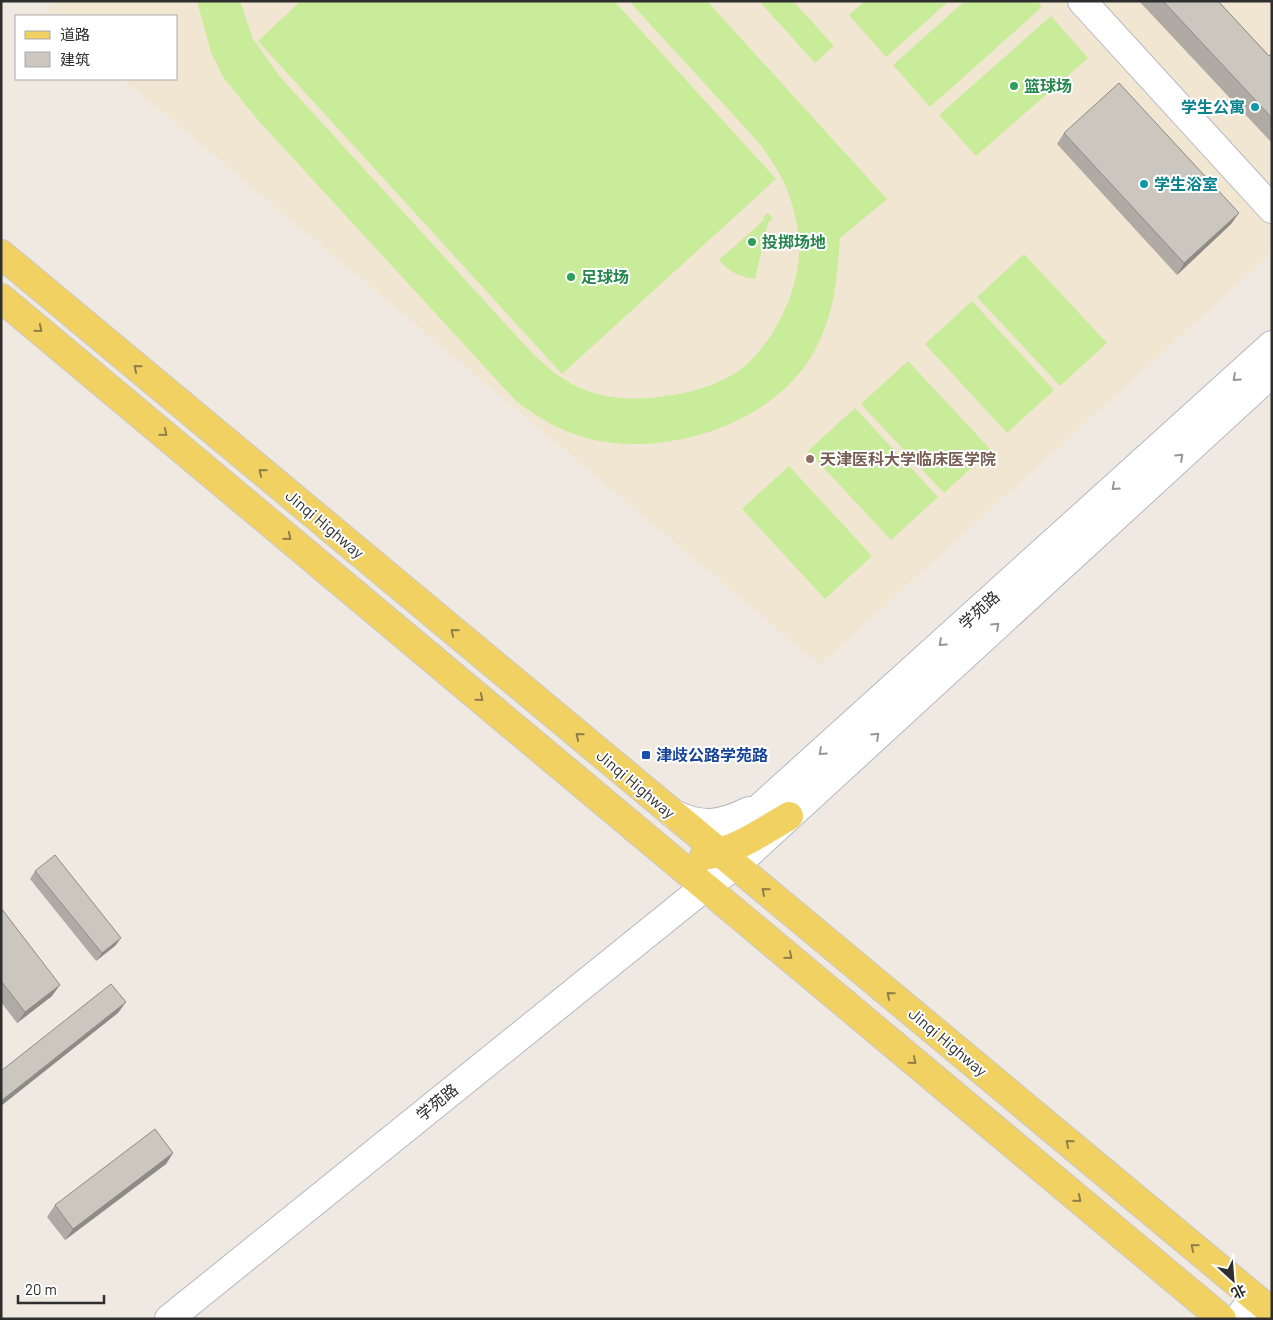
<svg xmlns="http://www.w3.org/2000/svg" width="1273" height="1320" viewBox="0 0 1273 1320" font-family="Barlow,'Noto Sans SC',sans-serif">
<style>
.education{fill:#f0e6d1}
.pitch{fill:#c9ec9a}
.lines{fill:none;stroke-linecap:round;stroke-linejoin:round}
.minor-casing{stroke:#b4b7c1;stroke-width:30}
.major-casing{stroke:#c9c9c9;stroke-width:30}
.minor{stroke:#fff;stroke-width:28}
.major{stroke:#f2d163;stroke-width:28}
.wall{fill:#afaba4}
.shaded-wall{fill:#8e8b86}
.building{fill:#cbc7bf;stroke:#8e8b86}
.oneway{stroke:#908048}
.oneway2{stroke:#969696}
.leisure-dot{fill:#2e9e5b;stroke:#fff;stroke-width:2}
.culture-dot{fill:#0f9aa8;stroke:#fff;stroke-width:2}
.education-dot{fill:#8d6e63;stroke:#fff;stroke-width:2}
.transit-dot{fill:#1a4fb4;stroke:#fff;stroke-width:2}
.labels{text-anchor:middle;stroke-width:4;stroke-linejoin:round;paint-order:stroke}
.leisure-label{font-size:16px;font-weight:bold;fill:#27864d;stroke:#fff;text-anchor:start}
.culture-label{font-size:16px;font-weight:bold;fill:#0d838f;stroke:#fff;text-anchor:end}
.education-label{font-size:16px;font-weight:bold;fill:#785e54;stroke:#fff;text-anchor:start}
.street-label{font-size:16px;fill:#2e2e2e;stroke:#fff}
.transit-label{font-size:16px;font-weight:bold;fill:#164399;stroke:#fff;text-anchor:start}
</style>
<rect width="100%" height="100%" fill="#efe9e1"/>
<path class="education" d="M57,1H1272V253L820,665L123,79H176V16H48L44,13Z"/>
<g class="pitch">
<path d="M197,1H240L253,39L281,78L532,353C548,368 566,384 588,391C612,400 641,400 666,396C690,393 713,386 734,374C772,350 802,287 799,243C798,228 795,212 790,198C785,179 772,162 761,145L629,1H707L887,199L840,238C837,278 835,311 816,348C779,420 677,455 600,441C569,436 541,420 516,401L257,119L223,77L211,52Z"/>
<path d="M301,1H614L776,179L562,374L258,41Z"/>
<path d="M759,1H793L834,46L815,63Z"/>
<path d="M865,1H949L886,57L849,15Z"/>
<path d="M965,1H1037L1042,7L930,107L893,65Z"/>
<path d="M1051,16L1088,58L976,156L939,115Z"/>
<path d="M768,213L773,218L768,223L755,279C740,277 729,272 719,260L763,221L764,216Z"/>
<path d="M1024,254L1107,343L1060,386L977,297Z"/>
<path d="M972,301L1054,390L1007,433L925,344Z"/>
<path d="M908,361L991,450L944,493L861,404Z"/>
<path d="M855,408L938,497L891,540L808,451Z"/>
<path d="M789,466L872,556L825,599L742,509Z"/>
</g>
<g class="lines">
<g class="minor-casing">
<g id="minor">
<path d="M1082,1L1272,209"/>
<path d="M672,813C701,828 721,825 749,811"/>
<path d="M711,861L714,849L1272,345"/>
<path d="M169,1319L706,886L735,866L1272,373"/>
<path d="M1238,1319L1254,1297"/>
</g>
</g>
<g class="major-casing">
<g id="major">
<path d="M1,254L1272,1312"/>
<path d="M1,298L1222,1319"/>
<path d="M704,856C735,851 762,832 789,816"/>
</g>
</g>
<use href="#minor" class="minor"/>
<use href="#major" class="major"/>
</g>
<g class="wall">
<path d="M1139,1H1218L1269,56L1272,54V143Z"/>
<path d="M1064,133L1239,213L1231,224L1177,275L1057,144Z"/>
<path d="M35,871L116,945L96,961L30,879Z"/>
<path d="M1,908L52,996L17,1023L1,1002Z"/>
<path d="M173,1153L166,1164L65,1240L47,1217L55,1205Z"/>
</g>
<g class="shaded-wall">
<path d="M1239,213L1231,224L1177,275L1184,263Z"/>
<path d="M121,938L116,945L96,961L102,953Z"/>
<path d="M60,985L52,996L17,1023L25,1012Z"/>
<path d="M126,1002L118,1013L1,1106V1101Z"/>
<path d="M173,1153L166,1164L65,1240L73,1229Z"/>
</g>
<g class="building">
<path d="M1163,1H1218L1269,56L1272,54V118Z"/>
<path d="M1119,83L1239,213L1184,263L1064,133Z"/>
<path d="M55,855L121,938L102,953L35,871Z"/>
<path d="M1,908L60,985L25,1012L1,981Z"/>
<path d="M111,984L126,1002L1,1101V1071Z"/>
<path d="M155,1129L173,1153L73,1229L55,1205Z"/>
</g>
<defs><path id="oneway-chevron" d="M-2-3.5L2.5 0L-2 3.5" fill="none" stroke-width="1.6" stroke-linecap="round" stroke-linejoin="round" transform="scale(1.25)"/></defs>
<g class="oneway">
<use href="#oneway-chevron" transform="translate(39 329) rotate(40)"/>
<use href="#oneway-chevron" transform="translate(137 368) rotate(-140)"/>
<use href="#oneway-chevron" transform="translate(164 433) rotate(40)"/>
<use href="#oneway-chevron" transform="translate(262 472) rotate(-140)"/>
<use href="#oneway-chevron" transform="translate(288 537) rotate(40)"/>
<use href="#oneway-chevron" transform="translate(454 632) rotate(-140)"/>
<use href="#oneway-chevron" transform="translate(480 698) rotate(40)"/>
<use href="#oneway-chevron" transform="translate(579 736) rotate(-140)"/>
<use href="#oneway-chevron" transform="translate(765 891) rotate(-140)"/>
<use href="#oneway-chevron" transform="translate(789 956) rotate(40)"/>
<use href="#oneway-chevron" transform="translate(890 995) rotate(-140)"/>
<use href="#oneway-chevron" transform="translate(913 1061) rotate(40)"/>
<use href="#oneway-chevron" transform="translate(1069 1143) rotate(-140)"/>
<use href="#oneway-chevron" transform="translate(1078 1199) rotate(40)"/>
<use href="#oneway-chevron" transform="translate(1194 1247) rotate(-140)"/>
</g>
<g class="oneway2">
<use href="#oneway-chevron" transform="translate(1236 378) rotate(138)"/>
<use href="#oneway-chevron" transform="translate(1180 457) rotate(-43)"/>
<use href="#oneway-chevron" transform="translate(1115 487) rotate(138)"/>
<use href="#oneway-chevron" transform="translate(996 626) rotate(-43)"/>
<use href="#oneway-chevron" transform="translate(942 643) rotate(138)"/>
<use href="#oneway-chevron" transform="translate(876 736) rotate(-43)"/>
<use href="#oneway-chevron" transform="translate(822 752) rotate(138)"/>
</g>
<g class="leisure-dot">
<circle cx="1014" cy="86" r="5"/>
<circle cx="752" cy="242" r="5"/>
<circle cx="571" cy="277" r="5"/>
</g>
<g class="culture-dot">
<circle cx="1255" cy="107" r="5"/>
<circle cx="1144" cy="184" r="5"/>
</g>
<circle class="education-dot" cx="810" cy="459" r="5"/>
<rect class="transit-dot" x="641" y="750" width="10" height="10" rx="2.5"/>
<g class="labels">
<g class="leisure-label">
<text x="1024" y="92">篮球场</text>
<text x="762" y="248">投掷场地</text>
<text x="581" y="283">足球场</text>
</g>
<g class="culture-label">
<text x="1245" y="113">学生公寓</text>
<text x="1154" y="190" text-anchor="start">学生浴室</text>
</g>
<g class="education-label">
<text x="820" y="465">天津医科大学临床医学院</text>
</g>
<g class="street-label">
<text transform="translate(325 524) rotate(40)" y="6">Jinqi Highway</text>
<text transform="translate(979 610) rotate(-42)" y="6">学苑路</text>
<text transform="translate(636 784) rotate(40)" y="6">Jinqi Highway</text>
<text transform="translate(948 1042) rotate(40)" y="6">Jinqi Highway</text>
<text transform="translate(437 1102) rotate(-39)" y="6">学苑路</text>
</g>
<g class="transit-label">
<text x="656" y="761">津歧公路学苑路</text>
</g>
</g>
<rect width="1273" height="1320" fill="none" stroke="#2e2e2e" stroke-width="5"/>
<rect x="15" y="15" width="162" height="65" fill="#ffffff" stroke="#ababab"/>
<rect x="25" y="31" width="25" height="8" fill="#f2d163" stroke="#ababab"/>
<text x="60" y="40" font-size="15" fill="#2e2e2e">道路</text>
<rect x="25" y="52" width="25" height="15" fill="#cbc7bf" stroke="#ababab"/>
<text x="60" y="65" font-size="15" fill="#2e2e2e">建筑</text>
<g transform="translate(1233 1280) rotate(154)" stroke="#ffffff" stroke-width="4" paint-order="stroke">
<path d="M0-4L9 19L0 12L-9 19Z" fill="#2e2e2e"/>
<text y="-8" font-size="14" font-weight="bold" text-anchor="middle" fill="#2e2e2e">北</text>
</g>
<path d="M18 1295v8h86v-8" fill="none" stroke="#2e2e2e" stroke-width="2.5"/>
<text x="25" y="1295" font-size="15" fill="#2e2e2e" stroke="#ffffff" stroke-width="4" paint-order="stroke">20 m</text>
</svg>
